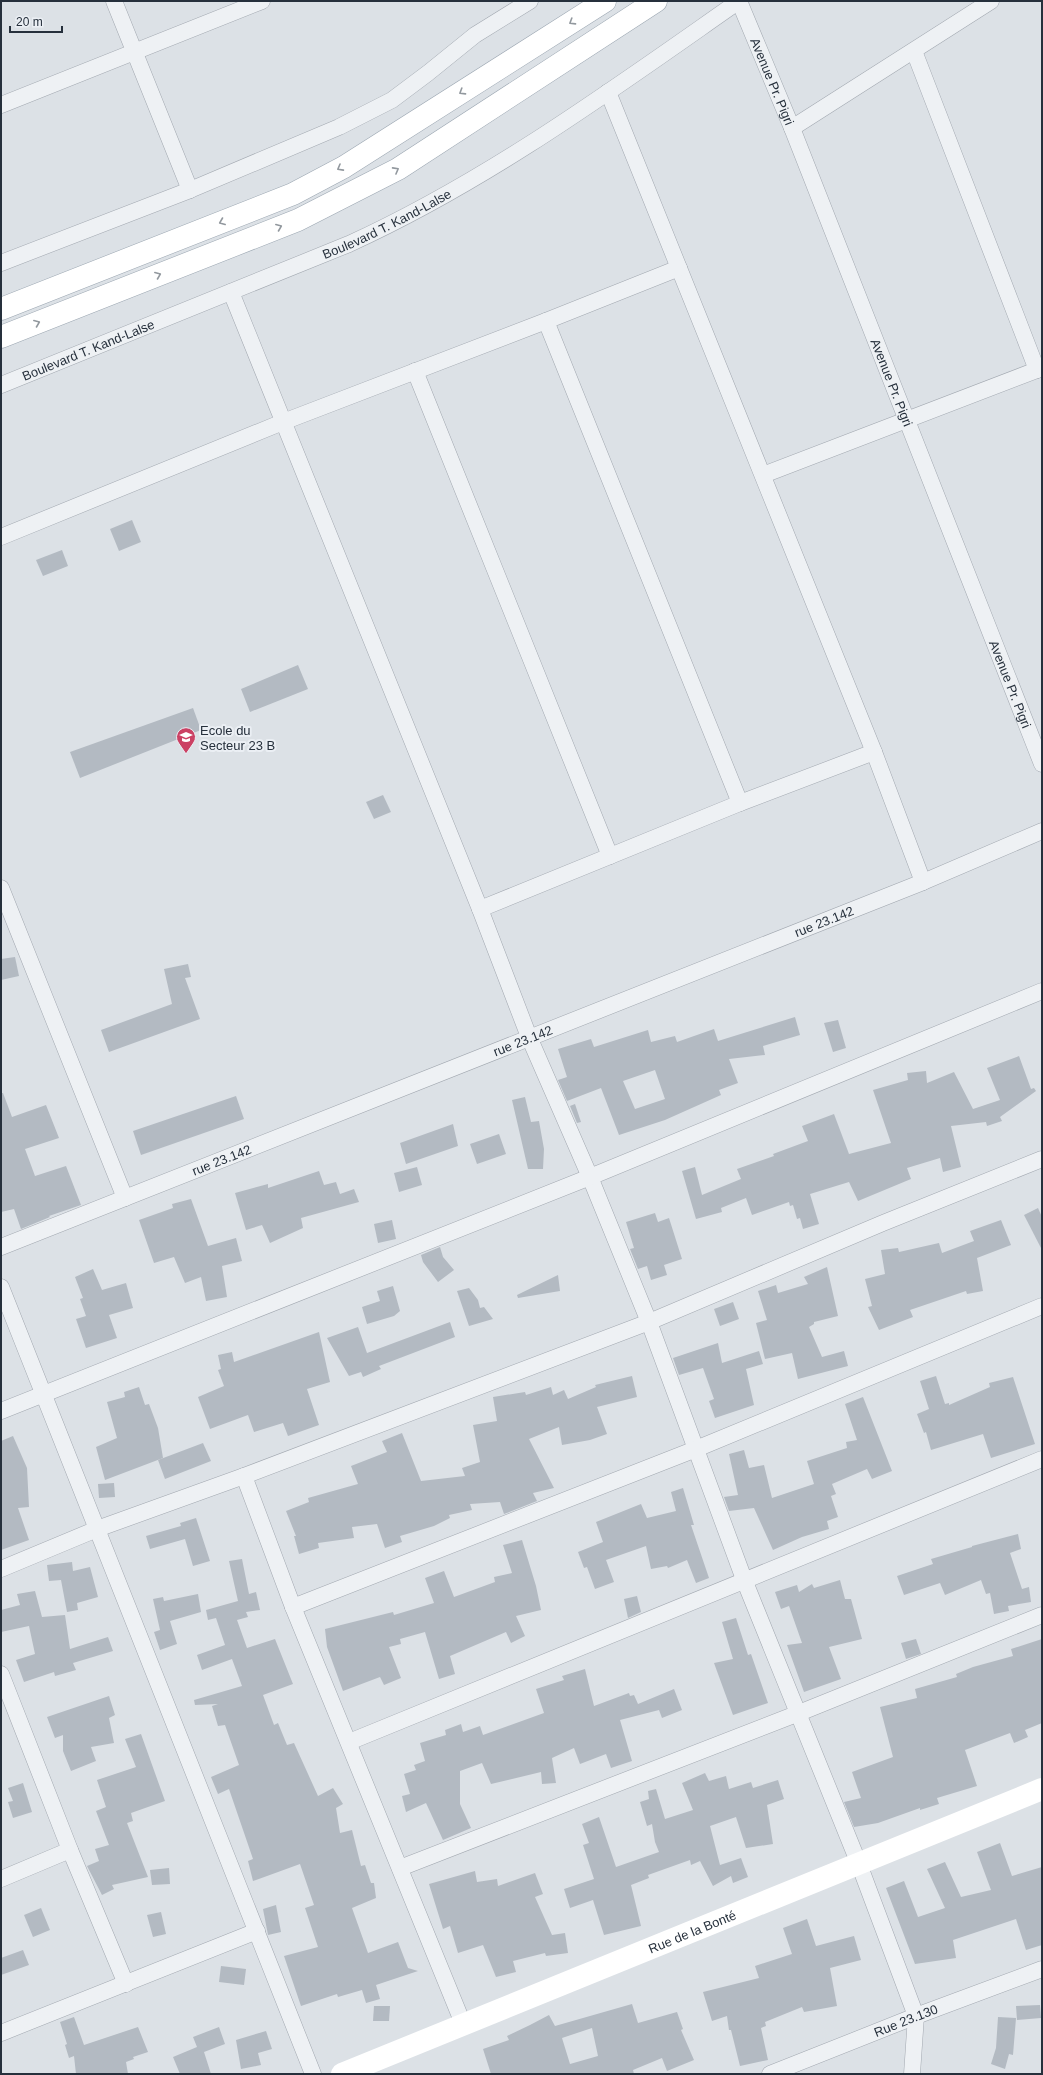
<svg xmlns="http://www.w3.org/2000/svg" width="1043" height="2075" viewBox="0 0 1043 2075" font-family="Helvetica,sans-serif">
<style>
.building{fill:#b3bac2;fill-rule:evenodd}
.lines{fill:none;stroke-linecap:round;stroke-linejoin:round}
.street-casing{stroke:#a2a8b0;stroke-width:17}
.primary-casing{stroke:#9ba6b1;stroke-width:23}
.street{stroke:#eef1f4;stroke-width:16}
.secondary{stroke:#fff;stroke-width:22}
.primary{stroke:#fff;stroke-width:22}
.oneway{stroke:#92989e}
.labels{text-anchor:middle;stroke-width:4;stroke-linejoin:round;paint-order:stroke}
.street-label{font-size:13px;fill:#26303c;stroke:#ebeff4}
.poi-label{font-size:13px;fill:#26303c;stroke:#ebeff4;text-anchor:start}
</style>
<rect width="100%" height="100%" fill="#dce1e6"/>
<g class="building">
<path d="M132,520L141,542L119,551L110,529Z"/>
<path d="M62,550L68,566L43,576L36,560Z"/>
<path d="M298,665L308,689L250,712L241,689Z"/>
<path d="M193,708L201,730L80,778L70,752Z"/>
<path d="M383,795L391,812L374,819L366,802Z"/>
<path d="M15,957L19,976L1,980V959Z"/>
<path d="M188,964L191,977L185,978L200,1019L109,1052L101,1030L172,1004L164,969Z"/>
<path d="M795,1017L800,1035L763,1046L765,1055L729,1059L738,1083L719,1090L721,1095L665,1120L619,1135L601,1088L567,1101L558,1080L567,1077L558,1049L591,1039L594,1047L648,1030L651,1042L675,1036L677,1042L714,1029L718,1041ZM655,1070L665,1099L635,1109L623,1081Z"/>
<path d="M838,1020L846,1048L833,1052L824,1023Z"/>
<path d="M1019,1056L1031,1089L1034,1088L1036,1091L1000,1117L1002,1121L987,1126L986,1122L951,1126L961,1167L943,1172L940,1158L907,1168L911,1179L858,1201L849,1182L810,1194L819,1224L803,1229L800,1218L797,1219L793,1205L790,1206L789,1202L752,1215L746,1198L721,1208L722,1212L696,1219L682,1171L695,1167L702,1195L741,1179L737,1169L774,1156L773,1154L808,1141L802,1126L834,1114L849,1154L891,1143L873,1090L908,1080L907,1073L926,1071L927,1083L954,1072L973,1109L1000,1100L987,1068Z"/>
<path d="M1,1093H3L12,1117L46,1105L59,1138L25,1149L35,1176L66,1166L81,1205L49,1216L50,1217L21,1229L14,1209L1,1212Z"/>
<path d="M236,1096L244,1119L141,1155L133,1131Z"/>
<path d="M525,1097L531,1122L539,1121L544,1149L543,1169H528L512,1100Z"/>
<path d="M575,1104L581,1122L577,1123L570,1106Z"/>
<path d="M453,1124L458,1146L406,1164L400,1143Z"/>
<path d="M499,1134L506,1154L477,1164L470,1144Z"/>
<path d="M417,1167L422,1185L399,1192L394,1173Z"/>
<path d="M319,1171L324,1185L336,1182L340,1194L354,1189L359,1202L301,1218L303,1228L270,1243L262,1225L246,1230L235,1193L268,1184V1188Z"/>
<path d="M191,1199L208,1246L236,1238L242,1261L222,1266L227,1297L206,1301L201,1277L185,1283L174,1257L154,1263L139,1220L173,1208L172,1204Z"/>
<path d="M1038,1208L1042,1217V1250L1024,1215Z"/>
<path d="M655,1213L658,1222L669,1218L682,1259L664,1265L667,1275L651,1280L647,1266L638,1269L630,1249L634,1248L626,1222Z"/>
<path d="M392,1220L396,1239L378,1243L374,1224Z"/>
<path d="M1001,1220L1011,1245L977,1258L983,1291L967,1294L966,1291L910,1310L913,1317L879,1330L868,1307L872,1306L865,1279L885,1274L881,1250L898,1248L899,1252L939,1243L942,1253L974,1241L970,1231Z"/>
<path d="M440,1247L443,1257L454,1270L438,1282L423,1262L421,1255Z"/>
<path d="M827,1267L838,1316L814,1322V1324L809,1327L822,1357L844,1351L848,1366L798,1379L792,1353L765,1359L756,1323L767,1320L758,1291L776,1285L778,1293L808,1284L804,1277Z"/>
<path d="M93,1269L102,1290L126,1283L133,1308L109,1315L117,1338L86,1348L76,1319L86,1316L80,1299L83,1298L75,1277Z"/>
<path d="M558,1275L560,1291L518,1298L517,1295Z"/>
<path d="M393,1286L400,1311L394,1316L367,1324L362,1307L380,1301L377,1291Z"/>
<path d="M469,1288L478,1300L480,1308L484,1307L493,1319L469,1326L457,1291Z"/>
<path d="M733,1302L739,1319L720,1326L714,1309Z"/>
<path d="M450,1322L455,1337L379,1366L381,1369L363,1377L361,1372L349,1376L327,1338L358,1327L367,1353Z"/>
<path d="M319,1332L330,1382L307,1389L319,1425L288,1436L283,1423L254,1432L248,1415L210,1429L198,1397L224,1386L218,1370L221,1369L218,1355L232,1352L234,1362Z"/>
<path d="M718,1343L722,1363L759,1351L763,1364L746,1369L754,1405L715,1418L709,1401L714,1399L703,1368L679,1375L673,1358Z"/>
<path d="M632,1376L637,1397L597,1407L607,1434L590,1440L562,1445L559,1427L529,1439L554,1488L533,1493L537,1501L504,1514L500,1502L470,1504L472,1510L449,1515L450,1518L434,1526L400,1536L402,1542L385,1548L377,1524L352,1527L354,1538L318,1543L319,1548L299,1554L294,1536H296L286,1511L309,1502L308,1498L358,1484L351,1466L387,1452L382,1441L402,1433L421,1481L465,1476L462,1468L480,1462L473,1425L497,1421L493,1397L525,1392L526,1395L551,1387L553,1395L564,1390L568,1399L596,1387L595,1385Z"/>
<path d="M936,1376L945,1404L949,1403V1405L990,1387L989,1383L1013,1377L1035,1444L991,1458L983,1434L931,1450L926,1432L924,1433L917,1414L929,1409L920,1381Z"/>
<path d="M139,1387L145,1405L149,1404L158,1428L163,1458L105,1480L96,1447L117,1438L107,1402L125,1397L124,1392Z"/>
<path d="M863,1397L892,1471L872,1479L867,1469L832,1484L836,1494L831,1496L838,1517L827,1521L829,1529L802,1537L773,1550L754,1508L729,1511L724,1497L738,1495L729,1454L744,1450L749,1468L764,1465L772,1498L814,1484L807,1461L847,1448L846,1442L857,1440L845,1404Z"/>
<path d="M13,1436L27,1468L29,1507L18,1508L29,1540L1,1550V1441Z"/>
<path d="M203,1443L211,1461L165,1479L158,1460Z"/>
<path d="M114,1483L115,1497L99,1498L98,1484Z"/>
<path d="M683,1488L694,1525H691L709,1578L696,1583L687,1560L668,1568L667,1566L651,1569L646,1546L606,1560L614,1582L595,1589L587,1567L584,1568L578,1552L603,1542L596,1522L641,1504L647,1518L676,1511L671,1492Z"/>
<path d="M196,1518L210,1561L193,1566L185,1539L150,1549L146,1536L181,1526L180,1523Z"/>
<path d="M1018,1534L1021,1549L1010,1553L1022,1589L1029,1587L1031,1602L1008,1606L1009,1611L994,1614L990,1593L986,1594L981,1580L945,1595L940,1583L904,1595L897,1576L933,1564L931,1559L972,1547V1546Z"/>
<path d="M522,1540L536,1586L541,1610L516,1616L525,1636L511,1643L506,1632L450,1656L455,1674L439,1679L425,1632L400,1639L401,1644L389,1647L401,1678L384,1685L380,1677L343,1691L327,1647L325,1629L393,1612L394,1615L434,1603L425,1578L444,1571L454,1597L495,1582L494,1577L512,1573L503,1545Z"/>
<path d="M242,1559L249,1594L256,1592L260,1610L246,1612L248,1617L237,1620L247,1648L275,1639L293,1684L263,1695L274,1725L278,1723L287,1745L294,1743L318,1796L333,1788L343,1804L336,1808L340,1833L352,1830L361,1866L365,1865L371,1883H374L376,1898L352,1908L368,1953L398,1942L408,1968L418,1971L376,1985L380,1999L366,2003L362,1990L338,1997L337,1994L301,2006L284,1956L318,1947L305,1908L314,1905L300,1864L253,1881L248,1861L253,1859L229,1789L218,1794L211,1777L239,1765L225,1725L218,1726L212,1706L218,1704L195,1705L194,1700L242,1686L232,1659L202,1670L197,1655L225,1645L216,1618L208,1620L206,1610L238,1601L229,1561Z"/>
<path d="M72,1562L73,1571L90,1567L98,1597L77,1603L78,1610L67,1612L61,1580L49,1581L47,1565Z"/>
<path d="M840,1580L845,1599H851L862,1639L829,1647L841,1679L804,1692L787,1645L802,1643L789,1606L781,1609L775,1592L797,1585L799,1592L812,1584L814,1588Z"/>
<path d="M35,1591L42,1617L65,1615L70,1649L108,1637L113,1651L73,1663L76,1670L55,1676L54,1672L24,1682L16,1660L35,1654L29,1626L1,1632V1610L20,1605L17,1594Z"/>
<path d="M198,1594L201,1612L170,1621L177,1644L160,1650L154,1632L160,1630L153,1599L163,1597L164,1601Z"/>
<path d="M637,1596L641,1612L628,1618L624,1599Z"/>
<path d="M736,1618L748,1655L751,1654L768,1703L733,1715L714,1663L733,1659L722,1622Z"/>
<path d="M916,1639L921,1654L906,1659L901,1643Z"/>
<path d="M1042,1639V1723L1025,1730L1028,1737L1014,1743L1010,1733L965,1750L977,1786L937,1798L939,1804L920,1810V1808L878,1823L854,1827L844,1802L861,1798L852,1772L893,1757L880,1707L917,1698L915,1689L957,1677L956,1674L973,1667L1013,1656L1011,1649Z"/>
<path d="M585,1669L594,1706L629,1693L630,1696L634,1695L638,1704L674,1689L682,1710L662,1718L659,1710L620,1720L632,1761L611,1768L606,1754L580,1764L574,1748L552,1758L556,1783L542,1784L541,1772L491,1784L482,1763L460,1771V1804L471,1828L443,1840L426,1803L406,1812L402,1796L410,1794L404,1774L416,1770L414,1765L425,1761L420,1743L446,1735L445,1730L461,1724L463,1732L480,1726L483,1735L544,1713L536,1689L564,1680L562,1676Z"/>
<path d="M109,1696L115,1715L109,1718L114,1743L91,1747L96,1761L71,1771L63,1751V1735L55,1738L47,1717Z"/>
<path d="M141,1734L165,1801L131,1813L133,1821L127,1823L148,1877L112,1885L114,1889L102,1895L87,1866L99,1861L95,1849L109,1845L96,1811L106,1807L97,1780L136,1767L125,1739Z"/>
<path d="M705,1773L709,1781L726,1776L729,1789L751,1782L753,1788L778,1780L784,1799L767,1805L773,1844L746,1848L736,1817L710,1826L720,1865L741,1858L748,1877L733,1883L731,1876L713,1886L700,1861L691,1865L690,1860L648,1875L649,1878L631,1885L641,1926L604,1935L593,1900L570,1908L564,1889L594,1879L583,1845L589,1843L582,1824L599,1817L616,1867L659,1852L655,1842L652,1824L647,1826L640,1802L649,1799L648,1791L656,1789L665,1819L693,1810L682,1783Z"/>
<path d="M23,1783L32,1812L13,1818L8,1802L13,1801L8,1788Z"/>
<path d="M1000,1843L1012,1876L1042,1867V1945L1026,1950L1016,1919L953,1940L956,1958L915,1964L886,1888L904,1881L918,1917L945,1908L927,1869L945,1862L961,1897L991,1890L977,1852Z"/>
<path d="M169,1868L170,1884L152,1885L150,1870Z"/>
<path d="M475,1871L477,1882L497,1879L498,1886L535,1873L543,1894L535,1897L552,1935L565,1933L568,1953L546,1956L545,1953L513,1961L516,1972L496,1977L483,1945L458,1953L450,1926L443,1929L429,1884Z"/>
<path d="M276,1905L281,1932L268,1935L263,1909Z"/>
<path d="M41,1908L50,1930L33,1937L24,1915Z"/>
<path d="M161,1912L166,1934L153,1937L147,1915Z"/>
<path d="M807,1919L816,1946L854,1936L861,1960L830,1968L837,2006L804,2012L802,2007L765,2022L766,2026L761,2028L768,2060L740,2066L731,2030H729L727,2016L712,2021L703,1992L759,1978L755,1966L792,1954L783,1928Z"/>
<path d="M23,1950L29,1965L1,1975V1958Z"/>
<path d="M221,1966L246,1969L244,1985L219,1982Z"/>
<path d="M632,2004L638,2023L677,2012L683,2029L681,2030L694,2060L667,2071L662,2058L633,2070L634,2074H491L483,2049L509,2040L507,2036L530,2025L549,2015L555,2026ZM592,2028L598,2056L570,2064L562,2038Z"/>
<path d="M1040,2005L1041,2018L1017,2020L1016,2006Z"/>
<path d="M374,2006H390L389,2021H373Z"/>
<path d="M74,2017L84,2045L138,2027L148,2052L133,2057L134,2059L126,2062L128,2074H76L74,2056L69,2058L65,2045L67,2044L60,2022Z"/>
<path d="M998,2017L1016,2018L1013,2055L1009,2054L1005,2069L991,2064L996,2048Z"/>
<path d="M219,2027L225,2044L204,2052L211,2074H180L173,2057L197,2047L193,2037Z"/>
<path d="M266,2031L272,2049L258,2053L261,2065L241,2069L236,2040Z"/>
</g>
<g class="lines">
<g class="street-casing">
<g id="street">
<path d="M114,1L190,190"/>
<path id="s1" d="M739,1L792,128L1042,764"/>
<path d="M914,51L1037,370"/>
<path d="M608,92L874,752L923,882"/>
<path d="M1,105L262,1"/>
<path d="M792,128L991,1"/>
<path d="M1,263L190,190L339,127L392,100L428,73L475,35L530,1"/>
<path d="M231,292L480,909L529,1037L590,1177L649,1322L745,1582L859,1864L916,2016L912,2074"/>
<path d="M546,321L740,803"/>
<path d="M415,371L610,856"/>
<path id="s2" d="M1,385L349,244C489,180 613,89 739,1"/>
<path d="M763,475L1042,368"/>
<path d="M1,537L283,422L546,321L679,268"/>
<path d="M1,888L125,1198"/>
<path d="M480,909L740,803L874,752"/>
<path id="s3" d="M1,1247L923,882L1042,831"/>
<path d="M1,1287L313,2074"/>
<path d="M1,1411L590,1177L1042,991"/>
<path d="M244,1476L293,1607L464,2026"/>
<path d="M1,1569L97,1529L244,1476L649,1322L883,1223L1042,1159"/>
<path d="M293,1607L696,1449L1042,1306"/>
<path d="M1,1674L70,1850L126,1984"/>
<path d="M349,1742L1042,1459"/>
<path d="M400,1868L799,1713L1042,1615"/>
<path d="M1,1879L70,1850"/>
<path d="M1,2033L257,1931"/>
<path id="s4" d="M770,2074L916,2016L1042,1969"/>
</g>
</g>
<g class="primary-casing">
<g id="primary">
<path d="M1,309L293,194L344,167L605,1"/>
<path d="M1,337L298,220L398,169L656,1"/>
</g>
</g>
<use href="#street" class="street"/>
<path class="secondary" id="s5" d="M342,2074L1042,1789"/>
<use href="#primary" class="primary"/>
</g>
<defs><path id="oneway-chevron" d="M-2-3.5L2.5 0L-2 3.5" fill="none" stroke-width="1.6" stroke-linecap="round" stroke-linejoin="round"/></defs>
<g class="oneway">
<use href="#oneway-chevron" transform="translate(572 22) rotate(148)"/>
<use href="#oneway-chevron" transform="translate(462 92) rotate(148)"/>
<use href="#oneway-chevron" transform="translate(340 168) rotate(151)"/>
<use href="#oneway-chevron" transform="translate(396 170) rotate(-29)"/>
<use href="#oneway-chevron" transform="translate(222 222) rotate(158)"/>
<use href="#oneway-chevron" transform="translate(279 227) rotate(-22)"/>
<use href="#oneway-chevron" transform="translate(158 275) rotate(-22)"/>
<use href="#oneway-chevron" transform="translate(37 323) rotate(-22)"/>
</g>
<defs>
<g id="school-pin" transform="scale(1)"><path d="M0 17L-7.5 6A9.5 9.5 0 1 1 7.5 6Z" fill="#cb4164" stroke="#ebeff4"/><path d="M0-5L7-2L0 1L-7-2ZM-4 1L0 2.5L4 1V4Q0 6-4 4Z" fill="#fff"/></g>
</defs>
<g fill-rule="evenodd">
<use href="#school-pin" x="186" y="737"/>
</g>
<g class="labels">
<g class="street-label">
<text dy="5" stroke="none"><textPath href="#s1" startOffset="87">Avenue Pr. Pigri</textPath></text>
<text dy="5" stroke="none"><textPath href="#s2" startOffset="418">Boulevard T. Kand-Lalse</textPath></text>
<text dy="5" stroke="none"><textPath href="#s2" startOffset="94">Boulevard T. Kand-Lalse</textPath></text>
<text dy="5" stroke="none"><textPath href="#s1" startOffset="411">Avenue Pr. Pigri</textPath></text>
<text dy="5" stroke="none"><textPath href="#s1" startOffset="735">Avenue Pr. Pigri</textPath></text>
<text dy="5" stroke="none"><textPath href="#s3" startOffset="885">rue 23.142</textPath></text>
<text dy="5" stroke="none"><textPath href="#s3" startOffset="561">rue 23.142</textPath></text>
<text dy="5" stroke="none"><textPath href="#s3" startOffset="237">rue 23.142</textPath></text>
<text dy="5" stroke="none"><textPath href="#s5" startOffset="378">Rue de la Bonté</textPath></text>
<text dy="5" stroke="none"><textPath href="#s4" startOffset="146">Rue 23.130</textPath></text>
</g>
<g class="poi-label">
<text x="200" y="735">Ecole du<tspan x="200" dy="15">Secteur 23 B</tspan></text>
</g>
</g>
<rect width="1043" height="2075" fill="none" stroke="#26303c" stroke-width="4"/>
<path d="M10 26v6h52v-6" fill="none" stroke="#26303c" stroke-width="2"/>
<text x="16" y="26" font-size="12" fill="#26303c" stroke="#ebeff4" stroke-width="3" paint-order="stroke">20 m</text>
</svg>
